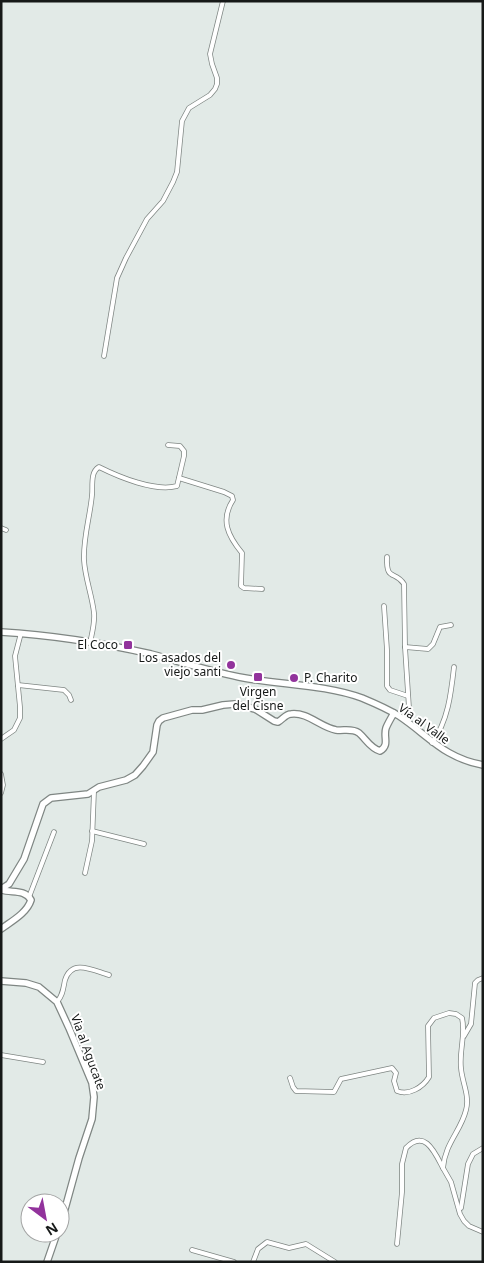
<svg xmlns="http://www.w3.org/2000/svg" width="484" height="1263" viewBox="0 0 484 1263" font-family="'Noto Sans',sans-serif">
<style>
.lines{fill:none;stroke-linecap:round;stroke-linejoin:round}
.street-casing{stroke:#7f8683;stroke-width:5.5}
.secondary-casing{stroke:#7f8683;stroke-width:8}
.street{stroke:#fff;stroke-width:4}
.secondary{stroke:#fff;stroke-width:5.5}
.poi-dot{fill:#92339c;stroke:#fff;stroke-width:2}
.labels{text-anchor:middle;stroke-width:4;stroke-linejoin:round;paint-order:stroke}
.poi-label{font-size:12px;fill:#161918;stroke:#fff;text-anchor:end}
.street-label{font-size:12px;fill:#161918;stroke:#fff}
</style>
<rect width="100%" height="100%" fill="#e2eae7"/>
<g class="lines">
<g class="street-casing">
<g id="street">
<path d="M104,356L117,278L126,258L147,219L163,201L173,182L177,172L182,121L189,108L210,95L215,89L217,84V78L212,64L210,54L223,1"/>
<path d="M179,478L224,492L232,496L233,500C220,520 228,536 242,553L241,586L244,588L262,589"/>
<path d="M1,528L6,530"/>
<path d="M387,557C386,582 395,570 404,584L405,647L409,708L407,722"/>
<path d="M384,606L387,650V686L390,690L408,696"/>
<path d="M90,643C92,633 95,623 94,613C92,595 85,578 84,560C83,538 90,517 92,495C93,486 90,472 99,467C119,477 155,492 177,486L184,456V451L180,446L168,445"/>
<path d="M405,647L428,649L433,644L440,627L451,625"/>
<path d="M18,685L64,690L69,695L71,700"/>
<path d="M1,739L14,730L20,718V707L15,656L21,633"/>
<path d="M432,743C448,721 451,694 454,667"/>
<path d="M1,774L3,785L1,793"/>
<path d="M92,831L144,844"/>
<path d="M85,873L92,841L94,791"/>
<path d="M29,897L54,832"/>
<path d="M57,1002C63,995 63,989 65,980C72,958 94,971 109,975"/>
<path d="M464,1036L471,1024L475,983L478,980L483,978"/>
<path d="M1,1055L43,1062"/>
<path d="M290,1078L293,1087L296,1091L334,1092L341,1079L392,1068L396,1073L394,1081L397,1091C409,1096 423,1087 429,1077L428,1026L434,1018L449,1013L456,1014L462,1018C466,1035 459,1050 461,1068C462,1082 470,1096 466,1110C461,1131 445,1143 443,1168L451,1182L460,1214L464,1221L469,1226L483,1232"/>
<path d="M461,1208L468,1164L473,1154L483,1148"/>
<path d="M397,1244L402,1192V1164L406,1148C425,1128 435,1153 443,1168"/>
<path d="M192,1250L234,1262"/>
<path d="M253,1262L258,1249L267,1242L289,1248L306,1244L335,1262"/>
</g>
</g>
<g class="secondary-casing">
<g id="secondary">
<path d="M1,632C51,635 102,643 151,654C180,662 209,671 239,677C278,685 324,684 362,698C374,703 388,709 399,716C429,736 444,758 483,765"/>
<path d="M1,889L9,884L24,859L43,804L51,798L88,794L99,787L126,780L135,775L143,766L153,752L157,725L159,721L163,718L192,710H202L223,705L235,704L255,709L274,721L278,722C283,719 286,714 291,714C308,712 320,727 336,730C344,731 352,728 359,733C366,739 370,748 380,751C390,745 383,737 386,728C388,723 391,718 394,713"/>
<path d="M1,929C12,921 27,913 31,900C25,889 12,893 2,890"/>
<path d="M1,981L26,983L39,987L57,1002L69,1028L92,1083L94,1097L92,1119L79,1158L60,1227"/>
<path d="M47,1262L57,1233"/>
</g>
</g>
<use href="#street" class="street"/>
<use href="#secondary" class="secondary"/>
</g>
<g class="poi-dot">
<rect x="123" y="640" width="10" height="10" rx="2.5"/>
<circle cx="231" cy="665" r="5"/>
<rect x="253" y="672" width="10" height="10" rx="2.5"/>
<circle cx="294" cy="678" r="5"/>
</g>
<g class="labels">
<g class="poi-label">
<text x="118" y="649">El Coco</text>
<text x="221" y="662">Los asados del<tspan x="221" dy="14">viejo santi</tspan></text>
<text x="304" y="682" text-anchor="start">P. Charito</text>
<text x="258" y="696" text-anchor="middle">Virgen<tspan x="258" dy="14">del Cisne</tspan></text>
</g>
<g class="street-label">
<text transform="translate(424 724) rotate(36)" y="4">Vía al Valle</text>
<text transform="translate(88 1052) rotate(70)" y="4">Via al Agucate</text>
</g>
</g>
<rect width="484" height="1263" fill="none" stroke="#161918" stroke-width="5"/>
<g transform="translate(45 1218) rotate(148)"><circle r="24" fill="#ffffff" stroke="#a2a3a3"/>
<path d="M0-4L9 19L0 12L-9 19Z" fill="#92339c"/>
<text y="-8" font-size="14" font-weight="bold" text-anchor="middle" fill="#161918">N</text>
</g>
</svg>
